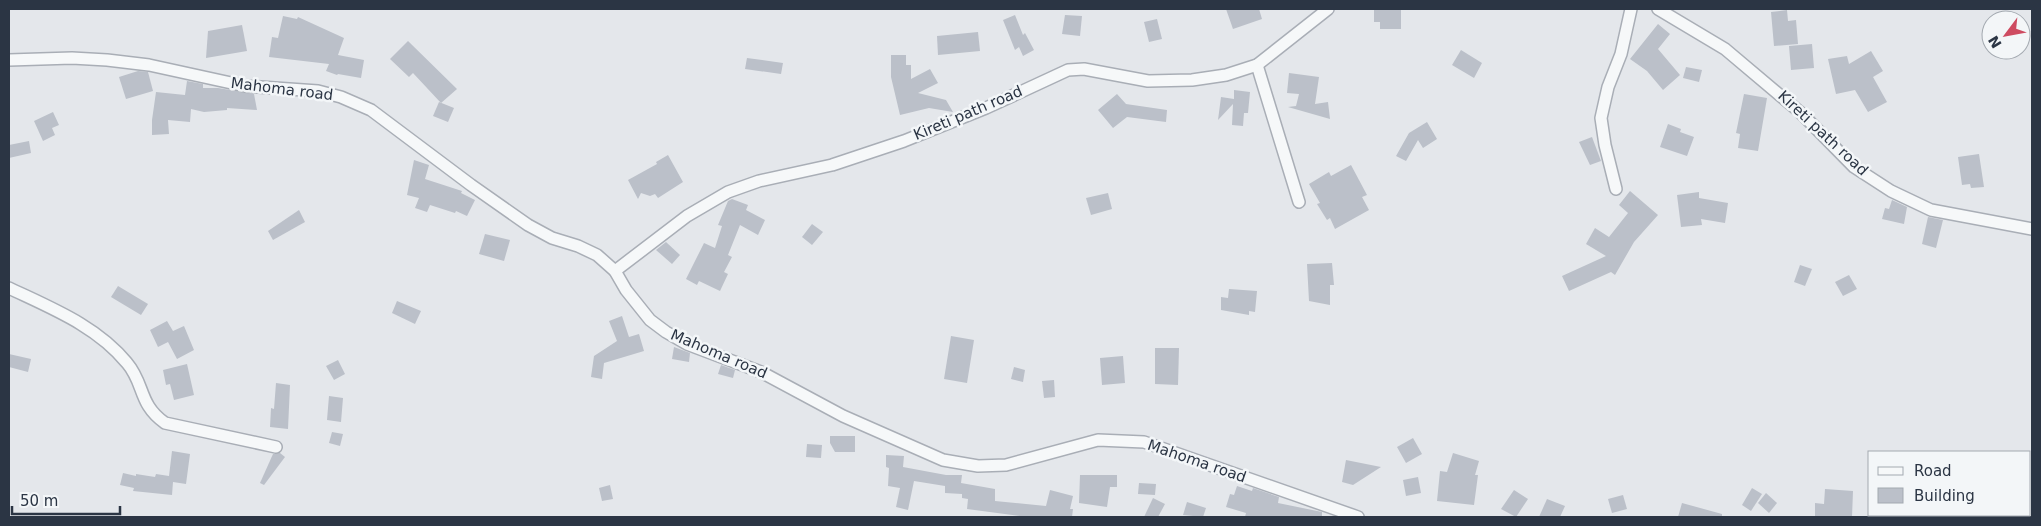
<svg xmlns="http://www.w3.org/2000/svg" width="2041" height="526" viewBox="0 0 2041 526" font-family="'DejaVu Sans',sans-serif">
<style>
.building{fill:#bbc0c9}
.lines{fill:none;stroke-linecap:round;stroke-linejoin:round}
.minor-casing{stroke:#a9aeb6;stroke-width:14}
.minor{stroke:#f6f8f9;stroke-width:11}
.labels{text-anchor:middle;stroke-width:5;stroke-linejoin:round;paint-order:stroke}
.street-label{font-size:15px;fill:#2b3544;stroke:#f3f6f8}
</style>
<rect width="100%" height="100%" fill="#e4e7eb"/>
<g class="building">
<path d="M1226,9H1259L1262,19L1233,29Z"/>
<path d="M1374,9H1401V29H1380V22H1374Z"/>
<path d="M1787,10L1788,21L1796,20L1798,44L1774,46L1771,12Z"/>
<path d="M1015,15L1023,35L1025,33L1034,50L1023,56L1019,47L1015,50L1003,20Z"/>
<path d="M1065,15L1082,16L1080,36L1062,34Z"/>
<path d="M283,16L297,19L298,17L344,38L338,55L364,60L361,78L338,74L337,75L326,71L329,64L269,57L272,37L278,38Z"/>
<path d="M1157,19L1162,39L1149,42L1144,22Z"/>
<path d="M1658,24L1670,34L1658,49L1680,75L1663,90L1647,71L1630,59Z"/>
<path d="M242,25L247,51L206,58L208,31Z"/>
<path d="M978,32L980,51L938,55L937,36Z"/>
<path d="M408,41L457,89L441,103L413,73L409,77L390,59Z"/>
<path d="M1812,44L1814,68L1791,70L1789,46Z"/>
<path d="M1461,50L1482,63L1474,78L1452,65Z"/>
<path d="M1871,51L1883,71L1873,77L1887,102L1868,112L1855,90L1836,94L1828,59L1847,56L1849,64Z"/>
<path d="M891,55H906V65H911V79L930,69L938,83L918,93L946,100L953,112L929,108L900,115L891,77Z"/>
<path d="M747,58L783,63L781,74L745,69Z"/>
<path d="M1686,67L1702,70L1699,82L1683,78Z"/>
<path d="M138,71L148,72L153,91L126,99L119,77Z"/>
<path d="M1289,73L1319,77L1315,104L1328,102L1330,119L1288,107L1296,106L1299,94L1287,93Z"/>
<path d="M187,81L203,84V88H218L254,94L257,110L227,108V110L204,112L191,109L190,122L168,120L169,134L152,135V120L156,92L185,95Z"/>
<path d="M1234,90L1250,92L1248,113H1244L1243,126L1232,125L1233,104L1218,120L1221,97L1234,99Z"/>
<path d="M1117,94L1126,104L1167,110L1166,122L1127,117L1113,128L1098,110Z"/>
<path d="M1744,94L1767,98L1758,151L1738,148L1740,134L1736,133Z"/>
<path d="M439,102L454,108L448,122L433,116Z"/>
<path d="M53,112L59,125L52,128L55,135L43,141L34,121Z"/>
<path d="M1427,122L1437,139L1423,148L1418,140L1406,161L1396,156L1409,133Z"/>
<path d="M1668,124L1681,129L1680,132L1694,137L1687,156L1660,147Z"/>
<path d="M1592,137L1601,161L1590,165L1579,142Z"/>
<path d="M29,141L31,153L9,158V145Z"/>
<path d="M1979,154L1984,187L1971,188L1970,184L1962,185L1958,157Z"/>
<path d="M668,155L683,182L658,198L655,194L650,196L641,193L638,199L628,180L657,164L656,162Z"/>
<path d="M414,160L429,165L425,179L462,191L461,193L475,200L467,216L456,211L455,213L430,205L427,212L415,208L419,198L407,195Z"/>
<path d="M1351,165L1367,195L1362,197L1369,210L1335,229L1330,218L1327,220L1317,204L1320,203L1309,184L1329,172L1331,176Z"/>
<path d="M1630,191L1658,215L1634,242L1615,275L1611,272L1569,291L1562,276L1606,256L1586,244L1595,228L1609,237L1628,213L1619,205Z"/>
<path d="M1699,192V198L1728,203L1725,223L1701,219L1702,225L1681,227L1677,195Z"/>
<path d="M1108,193L1112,209L1091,215L1086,198Z"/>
<path d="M732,199L748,205L746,210L765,220L758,235L740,225L728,255L732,257L724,272L728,274L720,291L699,281L697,285L686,279L704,243L715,248L722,226L718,225L728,201Z"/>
<path d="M1892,200L1907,207L1904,224L1882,219L1885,208L1889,209Z"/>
<path d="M299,210L305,222L273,240L268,231Z"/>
<path d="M1928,217L1943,220L1936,248L1922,244Z"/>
<path d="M812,224L823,232L812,245L802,237Z"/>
<path d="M485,234L510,240L504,261L479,254Z"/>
<path d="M666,242L680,255L672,264L656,250Z"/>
<path d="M1332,263L1334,285H1330V305L1309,301L1307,264Z"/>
<path d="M1800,265L1812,269L1805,286L1794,282Z"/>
<path d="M1849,275L1857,289L1843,296L1835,282Z"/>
<path d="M118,286L148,304L141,315L111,297Z"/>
<path d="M1229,289L1257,291L1255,312L1249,311V315L1221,310V297L1228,298Z"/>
<path d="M397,301L421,311L415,324L392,313Z"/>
<path d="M622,316L629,337L639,334L644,351L604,363L602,379L591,377L594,356L617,341L609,321Z"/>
<path d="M167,321L173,331L184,326L194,350L177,359L168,342L158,347L150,330Z"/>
<path d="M951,336L974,340L967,383L944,379Z"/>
<path d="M674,347L690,353L689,362L672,359Z"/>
<path d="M1155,348H1179L1178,385L1155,384Z"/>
<path d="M9,354L31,359L28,372L9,367Z"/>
<path d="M1123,356L1125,383L1102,385L1100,358Z"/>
<path d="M338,360L345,374L334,380L326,366Z"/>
<path d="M187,364L194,395L174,400L170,384L166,385L163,370Z"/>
<path d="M721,365L735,370L733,378L718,374Z"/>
<path d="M1014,367L1025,370L1023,382L1011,379Z"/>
<path d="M1054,380L1055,397L1044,398L1042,381Z"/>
<path d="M276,383L290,385L288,429L270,427L271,408L274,409Z"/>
<path d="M329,396L343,398L341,422L327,420Z"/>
<path d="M332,432L343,434L340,446L329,443Z"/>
<path d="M830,436H855V452H835L830,443Z"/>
<path d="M1413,438L1422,454L1406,463L1397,447Z"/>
<path d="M807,444L822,445L821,458L806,457Z"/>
<path d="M172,451L190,454L186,484L173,482L172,495L133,491L134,488L120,485L123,473L136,476V474L155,477L156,474L169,476Z"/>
<path d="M280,453L285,457L264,485L260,483L273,454Z"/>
<path d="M1453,453L1479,461L1475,475H1478L1474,505L1437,501L1440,471L1447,472Z"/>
<path d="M886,455L904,456L903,467L946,475H962L961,483L995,489V501L1046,506L1050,490L1073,496L1070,509H1073L1072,517H1027L967,509L968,499L962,498V494L945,493V486L914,481L908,510L896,507L900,488L888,486L889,468L886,467Z"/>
<path d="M1346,460L1381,467L1353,485L1342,482Z"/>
<path d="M1080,475H1117V487H1110L1107,507L1079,503Z"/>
<path d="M1418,477L1421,493L1406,496L1403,480Z"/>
<path d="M1139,483L1156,484L1155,495L1138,494Z"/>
<path d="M610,485L613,499L602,501L599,488Z"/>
<path d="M1237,486L1252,491L1253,488L1279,497L1278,503L1322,512V517H1245L1246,513L1226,507L1230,494L1234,495Z"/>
<path d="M1752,488L1762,494L1751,511L1742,505Z"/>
<path d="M1825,489L1853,491L1852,517H1815V503L1824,504Z"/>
<path d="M1514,490L1528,499L1516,517L1501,509Z"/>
<path d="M1766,493L1777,503L1769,513L1758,503Z"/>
<path d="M1623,495L1627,509L1612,513L1608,499Z"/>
<path d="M1153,498L1165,504L1158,517H1144Z"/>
<path d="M1547,499L1565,506L1560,517H1539Z"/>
<path d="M1187,502L1206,508L1203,517L1183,515Z"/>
<path d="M1682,503L1722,514V517H1678Z"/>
</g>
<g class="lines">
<g class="minor-casing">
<g id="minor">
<path d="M1658,9L1725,49L1801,113L1854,167L1891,191L1931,210L2032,229"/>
<path d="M9,60L72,58L107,60L149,65L245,86L318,91L341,97L371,110L471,185L528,225L552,238L578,246L597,255L615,271L626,290L650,320L666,332L687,344L761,372L843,416L943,460L978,466L1006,465L1098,440L1144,442L1358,517"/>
<path d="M1257,65L1299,202"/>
<path d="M1616,189L1605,145L1601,118L1608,87L1621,54L1631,9"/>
<path d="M615,271L687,216L728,192L759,181L832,165L904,141L986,108L1068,70L1084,69L1148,81L1192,80L1226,75L1257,65L1328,9"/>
<path d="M9,288C51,308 97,326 127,363C145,384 138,404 165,423L276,447"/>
</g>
</g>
<use href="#minor" class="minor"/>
</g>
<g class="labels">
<g class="street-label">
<text transform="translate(282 89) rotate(7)" y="5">Mahoma road</text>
<text transform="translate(968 113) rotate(-23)" y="5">Kireti path road</text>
<text transform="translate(1823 133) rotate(43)" y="5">Kireti path road</text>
<text transform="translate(719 354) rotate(23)" y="5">Mahoma road</text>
<text transform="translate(1197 461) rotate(19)" y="5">Mahoma road</text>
</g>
</g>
<rect width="2041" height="526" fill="none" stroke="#2b3544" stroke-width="20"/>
<rect x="1868" y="451" width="162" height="65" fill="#f3f6f8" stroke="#a3a9b0"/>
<rect x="1878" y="467" width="25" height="8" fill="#f6f8f9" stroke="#a3a9b0"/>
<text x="1914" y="476" font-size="15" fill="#2b3544">Road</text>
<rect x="1878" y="488" width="25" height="15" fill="#bbc0c9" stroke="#a3a9b0"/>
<text x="1914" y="501" font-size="15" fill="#2b3544">Building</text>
<g transform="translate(2006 35) rotate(238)"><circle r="24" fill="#f3f6f8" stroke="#a3a9b0"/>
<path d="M0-4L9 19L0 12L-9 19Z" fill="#ce4b61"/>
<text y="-8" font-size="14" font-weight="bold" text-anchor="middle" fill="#2b3544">N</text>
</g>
<path d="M12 506v8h108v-8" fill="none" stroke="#2b3544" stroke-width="2.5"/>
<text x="20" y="506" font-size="15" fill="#2b3544" stroke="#f3f6f8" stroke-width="4" paint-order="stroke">50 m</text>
</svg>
